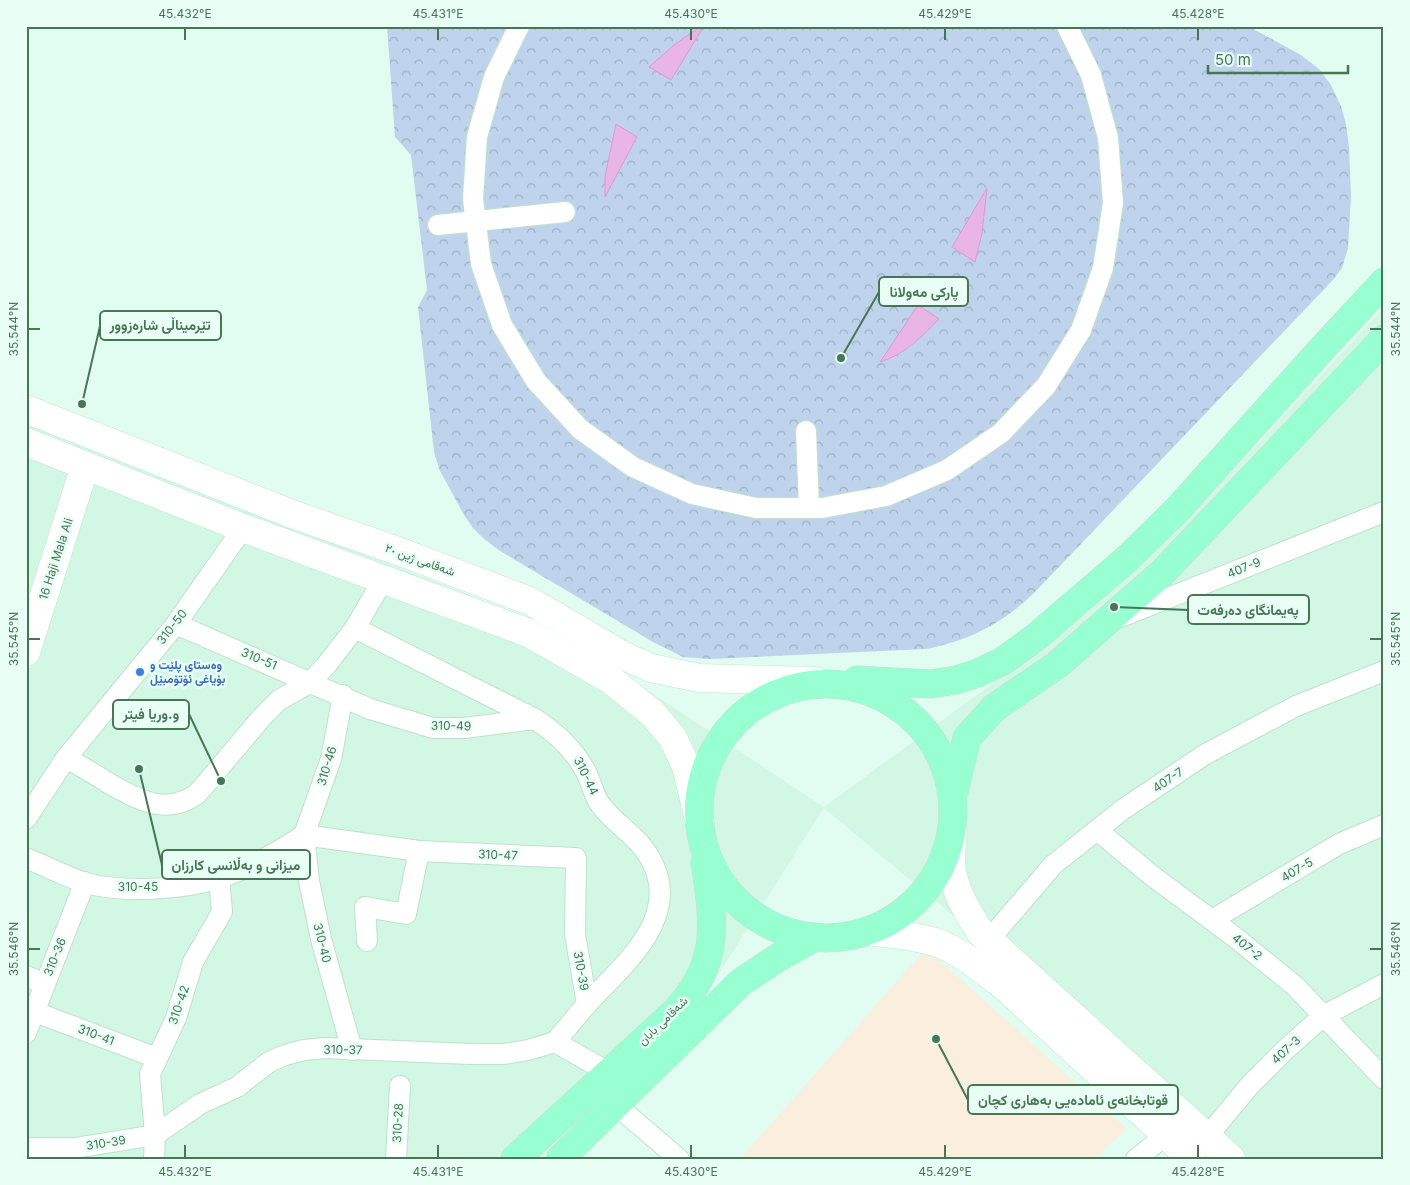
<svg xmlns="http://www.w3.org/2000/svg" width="1410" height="1185" viewBox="0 0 1410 1185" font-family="Inter,Vazirmatn,sans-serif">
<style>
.residential{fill:#d2f7e5}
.education{fill:#faeede}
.park{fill:url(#park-crowns)}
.water{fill:#e8b5e4;stroke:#da9bd4}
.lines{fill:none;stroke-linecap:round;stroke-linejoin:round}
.street-casing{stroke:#bde2cc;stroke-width:22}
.secondary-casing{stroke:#bce9cf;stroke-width:29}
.primary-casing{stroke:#cfdbd3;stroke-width:29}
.street{stroke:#fff;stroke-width:20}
.secondary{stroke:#fff;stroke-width:28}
.primary{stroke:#97ffd2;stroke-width:28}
.ticks{fill:none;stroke:#477655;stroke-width:2}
.shop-dot{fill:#3f7fe0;stroke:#e9fff5;stroke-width:2}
.labels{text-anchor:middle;stroke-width:5;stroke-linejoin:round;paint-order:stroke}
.street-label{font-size:12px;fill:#477655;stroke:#e9fff5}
.shop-label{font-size:12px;font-weight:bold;fill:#366cbe;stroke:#e9fff5;text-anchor:start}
.leader{fill:none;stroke:#477655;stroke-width:2}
.callout-dot{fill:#477655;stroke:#e9fff5;stroke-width:2}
.callout{fill:#e9fff5;stroke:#477655;stroke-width:2}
.callout-label{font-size:14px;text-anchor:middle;font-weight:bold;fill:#477655}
.neatline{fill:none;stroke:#477655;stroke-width:2}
.ticks-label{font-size:12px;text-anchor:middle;fill:#477655}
</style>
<defs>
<pattern id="park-crowns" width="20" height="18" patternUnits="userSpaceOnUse" patternTransform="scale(1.25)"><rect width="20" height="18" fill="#bfd4ec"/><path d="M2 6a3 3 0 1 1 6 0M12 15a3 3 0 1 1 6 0" fill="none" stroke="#9db1c2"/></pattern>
</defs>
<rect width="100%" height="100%" fill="#e1fdf1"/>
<path class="residential" d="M1384,307V1159H1215L969,929L824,808L711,986L617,1083L540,1159H26V422L505,609L626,676L824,807L1088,613L1179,528Z"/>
<path class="education" d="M926,948L1127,1129L1094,1159H740Z"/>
<path class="park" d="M387,26H1248L1301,55L1319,69L1331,85L1341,106L1346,124L1349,147L1351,196L1348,248L1342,268L1333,280L1035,592C1002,624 970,640 926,649L710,659L683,657L653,642L500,551L483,538L473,528L464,515L439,469L434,452L418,307L427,290L411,155L395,137Z"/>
<g class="water">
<path d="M701,26H704L671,80L649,67L674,45Z"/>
<path d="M616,124L637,137L605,197V176Z"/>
<path d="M987,188L982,233L975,262L952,247Z"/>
<path d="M918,305L939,319C923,336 904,355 880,362Z"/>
</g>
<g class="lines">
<g class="street-casing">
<g id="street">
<path d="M519,26L494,77L477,137L473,199L481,264L502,325L536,381L580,429L633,467L692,494L756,508H822L886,496L947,470L1001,433L1046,386L1081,330L1103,268L1113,203L1108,138L1091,75L1067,26"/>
<path d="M438,225L565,212"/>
<path d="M806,431L809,508"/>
<path d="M1118,618L1384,512"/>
<path d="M176,624L370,709L433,728H464L535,719"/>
<path d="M355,628L535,719C558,734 576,751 588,776C592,785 594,796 600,804C613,823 635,834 647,853C687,914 625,963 587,1004"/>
<path d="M343,695L331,759L304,835L309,881L321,939L352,1050"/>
<path d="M66,758C81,766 96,775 110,784C139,800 166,816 197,794L263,716L279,700L311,682L328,663L355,628L383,580"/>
<path d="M26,819L66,758L176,624L243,528"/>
<path d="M1097,830L1151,875L1236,938L1295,986L1384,1079"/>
<path d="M304,835L419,851L576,858L575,934L587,1004L555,1042L608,1072"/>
<path d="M26,858C46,866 66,877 86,883C123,893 182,890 219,878C249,869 278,852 304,835"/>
<path d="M1212,920L1339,844L1384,825"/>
<path d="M367,941L365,907L406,914L419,851"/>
<path d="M988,941L1053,865L1122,810L1204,755L1296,706L1384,671"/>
<path d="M26,976L44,984"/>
<path d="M35,1012L157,1058"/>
<path d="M26,1033L85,882"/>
<path d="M616,1105L679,1159"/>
<path d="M1207,1137L1250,1085L1284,1051L1323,1016L1384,984"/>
<path d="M26,1148H75L155,1135L200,1104L237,1087L269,1062L285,1055L304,1050L325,1048L471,1054H504L528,1050L555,1042"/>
<path d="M154,1159L155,1135L150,1074L176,1018L193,962L222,912L219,878"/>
<path d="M396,1159L400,1086"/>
<path d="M1136,1159L1166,1135"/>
</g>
</g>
<g class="secondary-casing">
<g id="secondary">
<path d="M26,409L292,514L398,551L530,601L624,656L651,668L699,678L816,681"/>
<path d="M26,442L243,528L529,633L611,680L653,714L673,738L686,766L700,824"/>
<path d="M26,652L85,466"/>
<path d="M953,831C952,842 951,853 951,863C953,888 967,912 981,933L1231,1159"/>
<path d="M868,931C891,934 923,936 945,946C967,956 987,973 1006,988L1192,1159"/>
</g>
</g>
<g class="primary-casing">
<g id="primary">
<path d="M857,680L931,684L956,680L978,673L1003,661L1036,637L1127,559L1177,510L1321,350L1384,282"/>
<circle cx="826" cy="811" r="127"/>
<path d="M954,791L967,738L994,708L1057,665L1162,573L1384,339"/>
<path d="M515,1159L675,1012C721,963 714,924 705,862"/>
<path d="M560,1159L741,982L779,957L815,937"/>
</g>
</g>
<use href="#street" class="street"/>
<use href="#secondary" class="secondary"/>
<use href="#primary" class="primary"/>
</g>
<path class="ticks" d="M185,28V40M438,28V40M691,28V40M945,28V40M1198,28V40M28,329H40M1370,329H1382M28,639H40M1370,639H1382M28,949H40M1370,949H1382M185,1145V1158M438,1145V1158M691,1145V1158M945,1145V1158M1198,1145V1158"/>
<circle class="shop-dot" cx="140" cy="672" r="5"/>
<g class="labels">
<g class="street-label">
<text transform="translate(56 559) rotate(-72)" y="4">16 Haji Mala Ali</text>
<text transform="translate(420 560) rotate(20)" y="4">شەقامی ژین ٢٠</text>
<text transform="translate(1244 568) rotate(-22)" y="4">407-9</text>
<text transform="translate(172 627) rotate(-52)" y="4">310-50</text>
<text transform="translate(259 659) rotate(23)" y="4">310-51</text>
<text transform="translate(451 726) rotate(1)" y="4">310-49</text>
<text transform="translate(327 766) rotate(-73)" y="4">310-46</text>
<text transform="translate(586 776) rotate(64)" y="4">310-44</text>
<text transform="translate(1168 780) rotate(-34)" y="4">407-7</text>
<text transform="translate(498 855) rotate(2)" y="4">310-47</text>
<text transform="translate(1297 870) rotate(-31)" y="4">407-5</text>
<text x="138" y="891">310-45</text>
<text transform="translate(322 943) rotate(76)" y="4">310-40</text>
<text transform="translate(1247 947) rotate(39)" y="4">407-2</text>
<text transform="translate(55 957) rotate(-68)" y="4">310-36</text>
<text transform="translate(581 971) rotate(80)" y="4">310-39</text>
<text transform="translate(179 1005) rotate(-71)" y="4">310-42</text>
<text transform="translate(663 1021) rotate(-44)" y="4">شەقامی بابان</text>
<text transform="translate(96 1035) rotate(21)" y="4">310-41</text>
<text transform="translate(343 1050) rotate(1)" y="4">310-37</text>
<text transform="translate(1286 1050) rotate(-43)" y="4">407-3</text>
<text transform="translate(398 1123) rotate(-87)" y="4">310-28</text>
<text transform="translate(106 1143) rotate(-9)" y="4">310-39</text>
</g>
<g class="shop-label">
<text x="150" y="669">وەستای پلێت و<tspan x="150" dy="14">بۆیاغی ئۆتۆمبێل</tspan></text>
</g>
</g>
<path class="leader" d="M841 358L879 292M82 404L100 326M1114 607L1188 610M221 781L189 714M139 769L162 865M936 1039L968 1100"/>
<g class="callout-dot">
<circle cx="841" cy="358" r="5"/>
<circle cx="82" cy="404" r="5"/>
<circle cx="1114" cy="607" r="5"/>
<circle cx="221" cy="781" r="5"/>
<circle cx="139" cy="769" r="5"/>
<circle cx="936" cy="1039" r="5"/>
</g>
<g class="callout">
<rect x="879" y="277" width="89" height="29" rx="5"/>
<rect x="100" y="311" width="121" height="29" rx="5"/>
<rect x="1188" y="595" width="121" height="29" rx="5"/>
<rect x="113" y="700" width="76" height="29" rx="5"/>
<rect x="162" y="850" width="148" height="29" rx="5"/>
<rect x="968" y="1085" width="210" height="29" rx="5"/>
</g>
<g class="callout-label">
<text x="924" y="297">پارکی مەولانا</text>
<text x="160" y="330">تێرمیناڵی شارەزوور</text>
<text x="1248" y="615">پەیمانگای دەرفەت</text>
<text x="151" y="719">و.وريا فيتر</text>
<text x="236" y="870">میزانی و بەڵانسی کارزان</text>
<text x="1073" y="1105">قوتابخانەی ئامادەیی بەهاری کچان</text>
</g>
<rect width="1410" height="1185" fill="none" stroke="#e9fff5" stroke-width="55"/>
<path d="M1208 65v8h140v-8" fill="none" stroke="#477655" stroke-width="2.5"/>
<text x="1215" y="65" font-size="15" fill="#477655" stroke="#e9fff5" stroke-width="4" paint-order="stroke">50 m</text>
<rect x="28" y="28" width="1354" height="1130" class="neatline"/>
<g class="ticks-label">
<text x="185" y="18">45.432°E</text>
<text x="438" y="18">45.431°E</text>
<text x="691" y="18">45.430°E</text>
<text x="945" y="18">45.429°E</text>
<text x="1198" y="18">45.428°E</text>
<text transform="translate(1396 329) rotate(-90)" y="4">35.544°N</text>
<text transform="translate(14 329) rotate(-90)" y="4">35.544°N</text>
<text transform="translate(1396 639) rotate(-90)" y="4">35.545°N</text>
<text transform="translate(14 639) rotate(-90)" y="4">35.545°N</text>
<text transform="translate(1396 949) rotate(-90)" y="4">35.546°N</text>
<text transform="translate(14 949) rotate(-90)" y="4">35.546°N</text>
<text x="185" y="1176">45.432°E</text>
<text x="438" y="1176">45.431°E</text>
<text x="691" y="1176">45.430°E</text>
<text x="945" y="1176">45.429°E</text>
<text x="1198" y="1176">45.428°E</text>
</g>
</svg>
